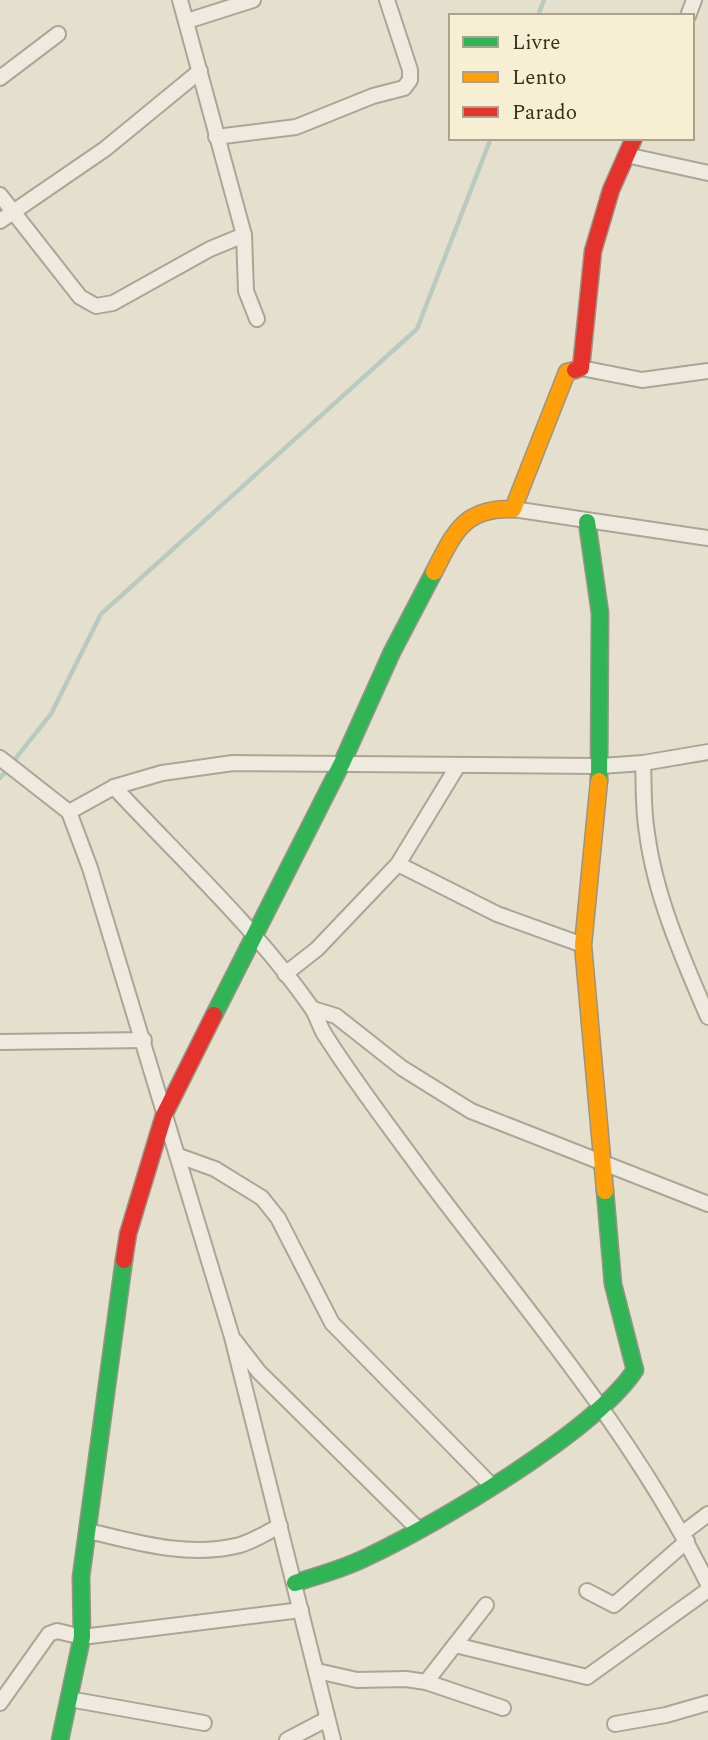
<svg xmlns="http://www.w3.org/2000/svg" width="708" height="1740" viewBox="0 0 708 1740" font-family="Spectral,serif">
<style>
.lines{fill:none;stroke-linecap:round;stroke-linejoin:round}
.stream{stroke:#b9cbc1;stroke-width:4.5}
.street-casing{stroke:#aaa597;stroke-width:18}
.fast-casing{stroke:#9a9486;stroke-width:19}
.slow-casing{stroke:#9a9486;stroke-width:19}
.jam-casing{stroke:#9a9486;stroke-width:19}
.street{stroke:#eeeadf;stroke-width:14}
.fast{stroke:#30b455;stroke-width:16}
.slow{stroke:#ff9f0a;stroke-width:16}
.jam{stroke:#e5322d;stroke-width:16}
</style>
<rect width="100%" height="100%" fill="#e5e0ce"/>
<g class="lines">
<g class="stream">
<path d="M538,16L544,0"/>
<path d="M0,778L51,714L101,614L417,329L491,138"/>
</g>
<g class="street-casing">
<g id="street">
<path d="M180,0L244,235L246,291L257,319"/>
<path d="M688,16L694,0"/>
<path d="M187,21L253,0"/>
<path d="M0,78L58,34"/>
<path d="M216,137L296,127L373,96L404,88L410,80V70L387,0"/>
<path d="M626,155L708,173"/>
<path d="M0,195L80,297L96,306L113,303L210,249L244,235"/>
<path d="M0,221L105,149L200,71"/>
<path d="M581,368L642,380L708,371"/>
<path d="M513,509L708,538"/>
<path d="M0,758L69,812L90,868L232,1337L333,1740"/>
<path d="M643,763C644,786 643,810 647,833C655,896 683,959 708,1017"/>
<path d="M114,787L162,773L233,763L601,766L643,763L708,752"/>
<path d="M69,812L114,787C180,858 255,927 311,1007C317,1015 319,1026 325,1035C356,1084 392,1130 426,1177C526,1310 634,1434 708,1584"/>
<path d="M398,864L497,914L583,945"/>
<path d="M285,974L317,949L398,864L457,767"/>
<path d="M313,1009L336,1016L402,1068L471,1111L708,1204"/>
<path d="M0,1042L144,1040"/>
<path d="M179,1156L215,1169L262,1198L278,1218L332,1323L491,1485"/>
<path d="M235,1341L259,1372L417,1528"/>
<path d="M89,1531C138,1543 190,1558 240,1545C254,1541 267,1532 280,1526"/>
<path d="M683,1533L708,1514"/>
<path d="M587,1591L614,1605L687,1541"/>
<path d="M455,1645L587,1677L708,1590"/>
<path d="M317,1671L357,1680L406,1679L426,1682L503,1708"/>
<path d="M426,1682L486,1605"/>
<path d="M69,1699L204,1723"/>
<path d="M0,1703L49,1634L57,1631L82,1637L301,1610"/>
<path d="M615,1724L666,1715L708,1703"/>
<path d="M287,1740L327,1719"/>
</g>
</g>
<g class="fast-casing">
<g id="fast">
<path d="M587,522L600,613L599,781"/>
<path d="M214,1015L342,763L392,652L434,572"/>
<path d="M295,1583C319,1575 343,1569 365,1558C434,1526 595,1431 635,1370L613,1284L605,1191"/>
<path d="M60,1740L82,1637L81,1577L124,1260"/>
</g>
</g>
<g class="slow-casing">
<g id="slow">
<path d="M434,572C454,533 464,507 513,509L567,372L575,370"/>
<path d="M599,781L583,945L605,1191"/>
</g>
</g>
<g class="jam-casing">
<g id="jam">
<path d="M575,370L581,368L593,251L611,190L634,138"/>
<path d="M124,1260L128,1234L164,1115L214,1015"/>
</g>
</g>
<use href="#street" class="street"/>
<use href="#fast" class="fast"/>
<use href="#slow" class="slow"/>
<use href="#jam" class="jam"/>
</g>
<rect x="449" y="14" width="245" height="126" fill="#f6efd3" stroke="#aba28b" stroke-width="2"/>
<rect x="463" y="37" width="35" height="10" fill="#30b455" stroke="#aba28b" stroke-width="2"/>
<text x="512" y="49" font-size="21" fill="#3a2e1e">Livre</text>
<rect x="463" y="72" width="35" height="10" fill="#ff9f0a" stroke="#aba28b" stroke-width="2"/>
<text x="512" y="84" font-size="21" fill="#3a2e1e">Lento</text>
<rect x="463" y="107" width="35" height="10" fill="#e5322d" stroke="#aba28b" stroke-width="2"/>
<text x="512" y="119" font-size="21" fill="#3a2e1e">Parado</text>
</svg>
